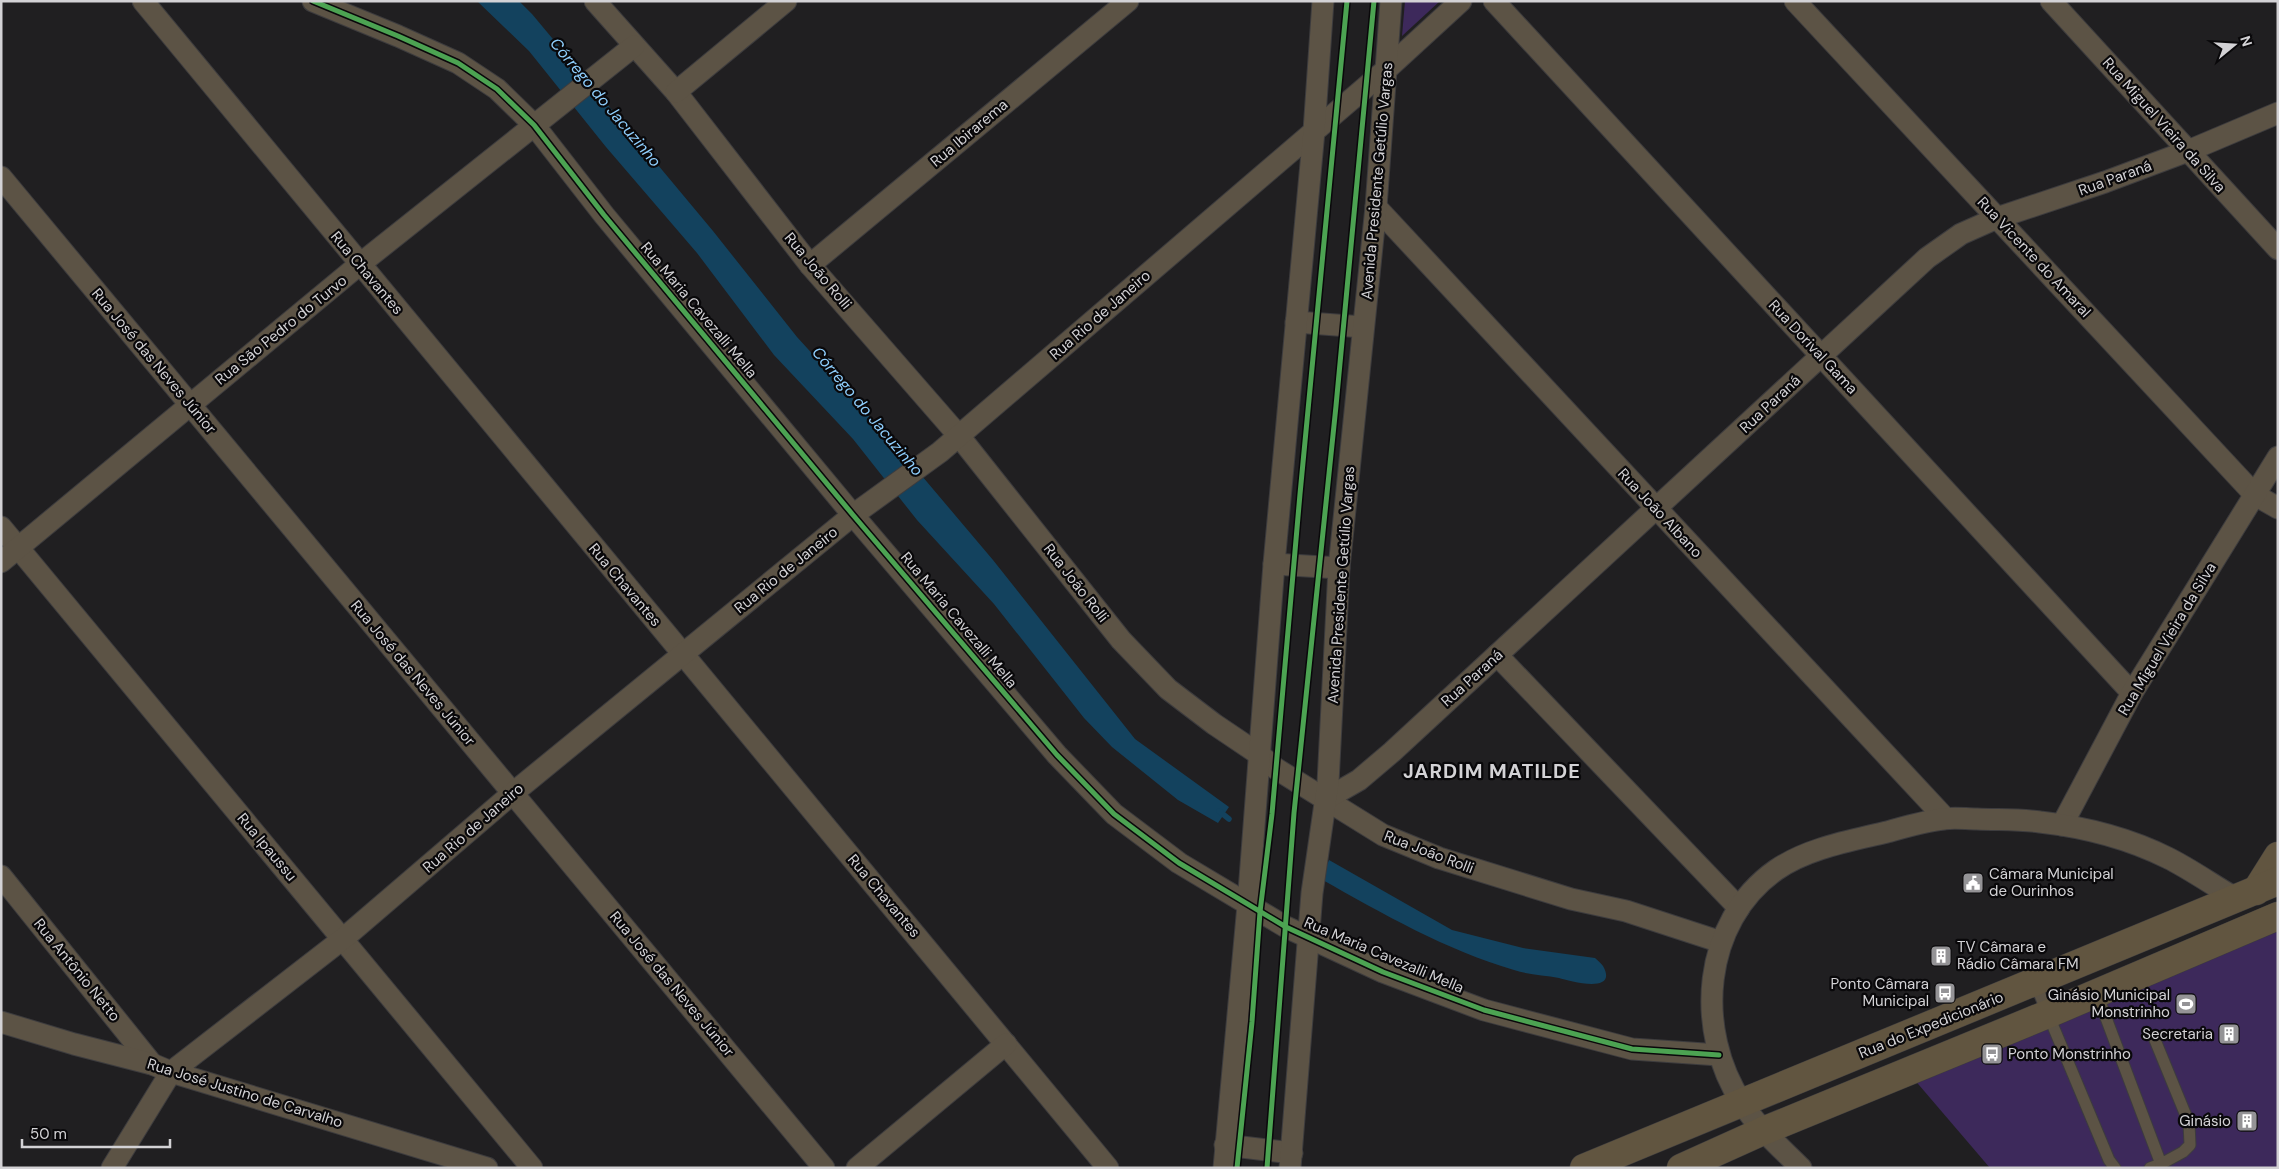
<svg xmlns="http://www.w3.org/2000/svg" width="2279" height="1169" viewBox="0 0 2279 1169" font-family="'DM Sans',sans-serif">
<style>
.green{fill:#3d295b}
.water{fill:#13425e}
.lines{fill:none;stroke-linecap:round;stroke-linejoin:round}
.stream{stroke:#13425e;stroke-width:5.5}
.lane-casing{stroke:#3d3c3e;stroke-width:13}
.street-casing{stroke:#3d3c3e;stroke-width:23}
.secondary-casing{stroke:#3d3c3e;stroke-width:29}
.lane{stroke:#5c5345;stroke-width:11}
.street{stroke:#5c5345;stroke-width:21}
.secondary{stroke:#615540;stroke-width:28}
.cycleway-casing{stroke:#09080a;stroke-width:8}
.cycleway{stroke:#4ca352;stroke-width:5}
.labels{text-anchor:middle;stroke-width:4.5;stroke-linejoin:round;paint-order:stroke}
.street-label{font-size:15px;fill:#d3d2d5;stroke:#09080a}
.poi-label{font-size:15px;fill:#d3d2d5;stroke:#09080a;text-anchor:end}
.water-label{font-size:16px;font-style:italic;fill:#8fcffe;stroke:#09080a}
.district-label{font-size:20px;font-weight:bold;letter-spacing:1px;fill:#d3d2d5;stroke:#09080a}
</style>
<rect width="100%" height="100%" fill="#201f21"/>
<g class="green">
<path d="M1405,1H1440L1402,36Z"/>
<path d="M2278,930V1168H1990L1913,1078Z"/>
</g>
<g class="water">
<path d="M477,1H519L532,14L713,231L797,337L900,450L993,560L1135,739L1229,807L1218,823L1178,800L1112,747L1084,718L994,604L917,520L853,439L774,355L697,253L606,147L529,51Z"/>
<path d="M1329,860L1452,930L1523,948L1595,958C1598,961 1601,963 1603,966C1619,995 1569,981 1559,978C1544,975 1529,975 1514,970C1446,950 1383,914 1321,879Z"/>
</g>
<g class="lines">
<path class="stream" d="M1219,811L1229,819"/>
<g class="lane-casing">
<g id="lane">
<path d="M2035,983L2109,1160L2115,1168"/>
<path d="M2097,994L2161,1164L2150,1168"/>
<path d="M2155,1040L2189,1123L2190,1145L2183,1152L2161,1164"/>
</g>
</g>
<g class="street-casing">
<g id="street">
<path d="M143,1L1108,1168"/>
<path d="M313,1L398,36L458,63L497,89L534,125L604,215L853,515L1057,755L1114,814L1179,863L1286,927L1383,972L1484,1010L1632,1049L1719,1055"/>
<path d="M595,1L676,92L810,265L959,436L1121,640L1168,689L1214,724L1260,755L1275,768L1383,835L1439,858L1571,899L1626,911L1721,942"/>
<path d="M1494,1L2132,693"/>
<path d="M1795,1L2255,495L2278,508"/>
<path d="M2051,1L2278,249"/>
<path d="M676,92L786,1"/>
<path d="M1,177L824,1168"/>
<path d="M1376,207L1945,818"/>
<path d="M810,265L1128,1"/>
<path d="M1296,322L1363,327"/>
<path d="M1,527L532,1168"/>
<path d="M1,562L360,264L634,46"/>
<path d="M1274,564L1339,568"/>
<path d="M1497,655L1739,908"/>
<path d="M1326,799L1359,780L1392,752L1927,258L1961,234L1997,218L2105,182L2188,151L2278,113"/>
<path d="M2062,825L2132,693L2278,457"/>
<path d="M1,876L152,1064"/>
<path d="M1,1022L74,1044L152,1064L171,1072L487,1168"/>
<path d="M1225,1145L1292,1153"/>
<path d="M112,1168L171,1072L344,938L513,793L853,515L940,452L1388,68L1461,1"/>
<path d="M857,1168L1006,1044"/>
<path d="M1224,1168L1248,905L1274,564L1314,131L1323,1"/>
<path d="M1290,1168L1312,893L1328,783L1339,568L1376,207L1391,1"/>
<path d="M1801,1168C1780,1147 1758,1128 1742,1103C1694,1030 1702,922 1776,870C1808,848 1850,841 1887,832C1905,827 1925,821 1944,819C1954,817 1966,819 1977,819C1998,820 2019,819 2040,822C2084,827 2128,838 2168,858C2192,870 2214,886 2237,899"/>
</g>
</g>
<g class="secondary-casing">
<g id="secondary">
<path d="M2256,891L2278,856"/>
<path d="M1584,1168L2278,881"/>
<path d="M1681,1168L1763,1131L2048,1014L2278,916"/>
</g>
</g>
<use href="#lane" class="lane"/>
<use href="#street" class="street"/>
<use href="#secondary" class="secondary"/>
<g class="cycleway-casing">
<g id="cycleway">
<path d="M313,1L398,36L458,63L497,89L534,125L604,215L853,515L1057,755L1114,814L1179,863L1286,927L1383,972L1484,1010L1632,1049L1719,1055"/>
<path d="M1237,1168L1252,1022L1260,912L1272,814L1300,494L1347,1"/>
<path d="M1267,1168L1294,813L1336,406L1374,1"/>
</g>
</g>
<use href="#cycleway" class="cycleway"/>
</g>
<defs>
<g id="civic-square" transform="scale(1.125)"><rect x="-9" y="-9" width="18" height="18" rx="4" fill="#949396" stroke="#09080a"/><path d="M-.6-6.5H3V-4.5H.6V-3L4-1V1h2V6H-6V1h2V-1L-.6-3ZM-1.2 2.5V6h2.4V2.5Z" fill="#fff"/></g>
<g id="building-square" transform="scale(1.125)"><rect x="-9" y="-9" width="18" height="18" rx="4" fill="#949396" stroke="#09080a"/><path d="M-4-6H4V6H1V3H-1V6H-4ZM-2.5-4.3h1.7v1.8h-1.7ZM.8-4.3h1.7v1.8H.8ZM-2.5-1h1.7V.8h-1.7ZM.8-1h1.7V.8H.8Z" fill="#fff"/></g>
<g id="bus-square" transform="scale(1.125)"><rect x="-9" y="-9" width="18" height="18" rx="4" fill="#949396" stroke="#09080a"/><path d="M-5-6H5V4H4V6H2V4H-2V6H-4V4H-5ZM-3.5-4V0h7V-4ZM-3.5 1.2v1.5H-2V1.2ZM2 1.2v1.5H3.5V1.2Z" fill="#fff"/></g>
<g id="stadium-square" transform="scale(1.125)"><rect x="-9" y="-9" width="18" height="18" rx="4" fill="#949396" stroke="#09080a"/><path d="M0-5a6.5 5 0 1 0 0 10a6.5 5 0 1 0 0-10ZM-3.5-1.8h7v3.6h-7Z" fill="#fff"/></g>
</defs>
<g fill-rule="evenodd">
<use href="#civic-square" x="1973" y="883"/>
<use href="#building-square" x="1941" y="956"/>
<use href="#bus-square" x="1945" y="993"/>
<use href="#stadium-square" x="2186" y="1004"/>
<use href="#building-square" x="2229" y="1034"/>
<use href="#bus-square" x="1992" y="1054"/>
<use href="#building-square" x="2247" y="1121"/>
</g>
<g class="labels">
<g class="street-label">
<text transform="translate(2164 125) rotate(48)" y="5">Rua Miguel Vieira da Silva</text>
<text transform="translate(969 133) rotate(-40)" y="5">Rua Ibirarema</text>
<text transform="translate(2115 178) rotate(-20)" y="5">Rua Paraná</text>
<text transform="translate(1377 181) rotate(-85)" y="5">Avenida Presidente Getúlio Vargas</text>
<text transform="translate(2034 257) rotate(47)" y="5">Rua Vicente do Amaral</text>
<text transform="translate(818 271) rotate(50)" y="5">Rua João Rolli</text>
<text transform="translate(367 273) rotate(50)" y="5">Rua Chavantes</text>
<text transform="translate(699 310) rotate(50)" y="5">Rua Maria Cavezalli Mella</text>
<text transform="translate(1100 315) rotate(-41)" y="5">Rua Rio de Janeiro</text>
<text transform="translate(281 330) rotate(-39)" y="5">Rua São Pedro do Turvo</text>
<text transform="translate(1813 347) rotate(47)" y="5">Rua Dorival Gama</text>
<text transform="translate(154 361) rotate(50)" y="5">Rua José das Neves Júnior</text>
<text transform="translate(1770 404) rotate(-43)" y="5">Rua Paraná</text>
<text transform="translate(1660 513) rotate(47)" y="5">Rua João Albano</text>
<text transform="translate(786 570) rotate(-39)" y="5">Rua Rio de Janeiro</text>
<text transform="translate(1076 583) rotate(52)" y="5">Rua João Rolli</text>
<text transform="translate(625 585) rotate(50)" y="5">Rua Chavantes</text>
<text transform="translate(1341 585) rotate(-86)" y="5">Avenida Presidente Getúlio Vargas</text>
<text transform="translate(959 620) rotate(50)" y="5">Rua Maria Cavezalli Mella</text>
<text transform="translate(2167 639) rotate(-59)" y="5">Rua Miguel Vieira da Silva</text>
<text transform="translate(413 673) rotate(50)" y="5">Rua José das Neves Júnior</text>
<text transform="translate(1472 678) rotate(-42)" y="5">Rua Paraná</text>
<text transform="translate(473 828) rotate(-41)" y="5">Rua Rio de Janeiro</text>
<text transform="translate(267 847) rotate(50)" y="5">Rua Ipaussu</text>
<text transform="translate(1429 852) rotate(21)" y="5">Rua João Rolli</text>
<text transform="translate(884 896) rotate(50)" y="5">Rua Chavantes</text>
<text transform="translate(1384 955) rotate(23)" y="5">Rua Maria Cavezalli Mella</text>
<text transform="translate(77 970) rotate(51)" y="5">Rua Antônio Netto</text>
<text transform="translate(672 984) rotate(50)" y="5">Rua José das Neves Júnior</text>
<text transform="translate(1931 1025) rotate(-22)" y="5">Rua do Expedicionário</text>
<text transform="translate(245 1093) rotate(17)" y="5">Rua José Justino de Carvalho</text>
</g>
<g class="poi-label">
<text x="1989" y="879" text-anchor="start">Câmara Municipal<tspan x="1989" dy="17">de Ourinhos</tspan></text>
<text x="1957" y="952" text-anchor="start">TV Câmara e<tspan x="1957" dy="17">Rádio Câmara FM</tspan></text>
<text x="1929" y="989">Ponto Câmara<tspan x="1929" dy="17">Municipal</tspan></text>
<text x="2170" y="1000">Ginásio Municipal<tspan x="2170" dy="17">Monstrinho</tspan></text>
<text x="2213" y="1039">Secretaria</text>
<text x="2008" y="1059" text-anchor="start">Ponto Monstrinho</text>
<text x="2231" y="1126">Ginásio</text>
</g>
<g class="water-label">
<text transform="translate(606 102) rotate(50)" y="6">Córrego do Jacuzinho</text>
<text transform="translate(868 411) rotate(50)" y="6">Córrego do Jacuzinho</text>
</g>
<g class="district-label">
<text x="1492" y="778">JARDIM MATILDE</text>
</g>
</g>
<rect width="2279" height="1169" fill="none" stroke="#d3d2d5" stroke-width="5"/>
<g transform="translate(2234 45) rotate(72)" stroke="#09080a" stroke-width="4" paint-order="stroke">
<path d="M0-4L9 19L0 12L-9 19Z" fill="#d3d2d5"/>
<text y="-8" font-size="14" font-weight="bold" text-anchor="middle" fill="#d3d2d5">N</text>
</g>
<path d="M22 1139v8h148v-8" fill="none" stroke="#d3d2d5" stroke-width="2.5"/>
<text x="30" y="1139" font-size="15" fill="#d3d2d5" stroke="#09080a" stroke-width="4" paint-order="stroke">50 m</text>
</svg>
